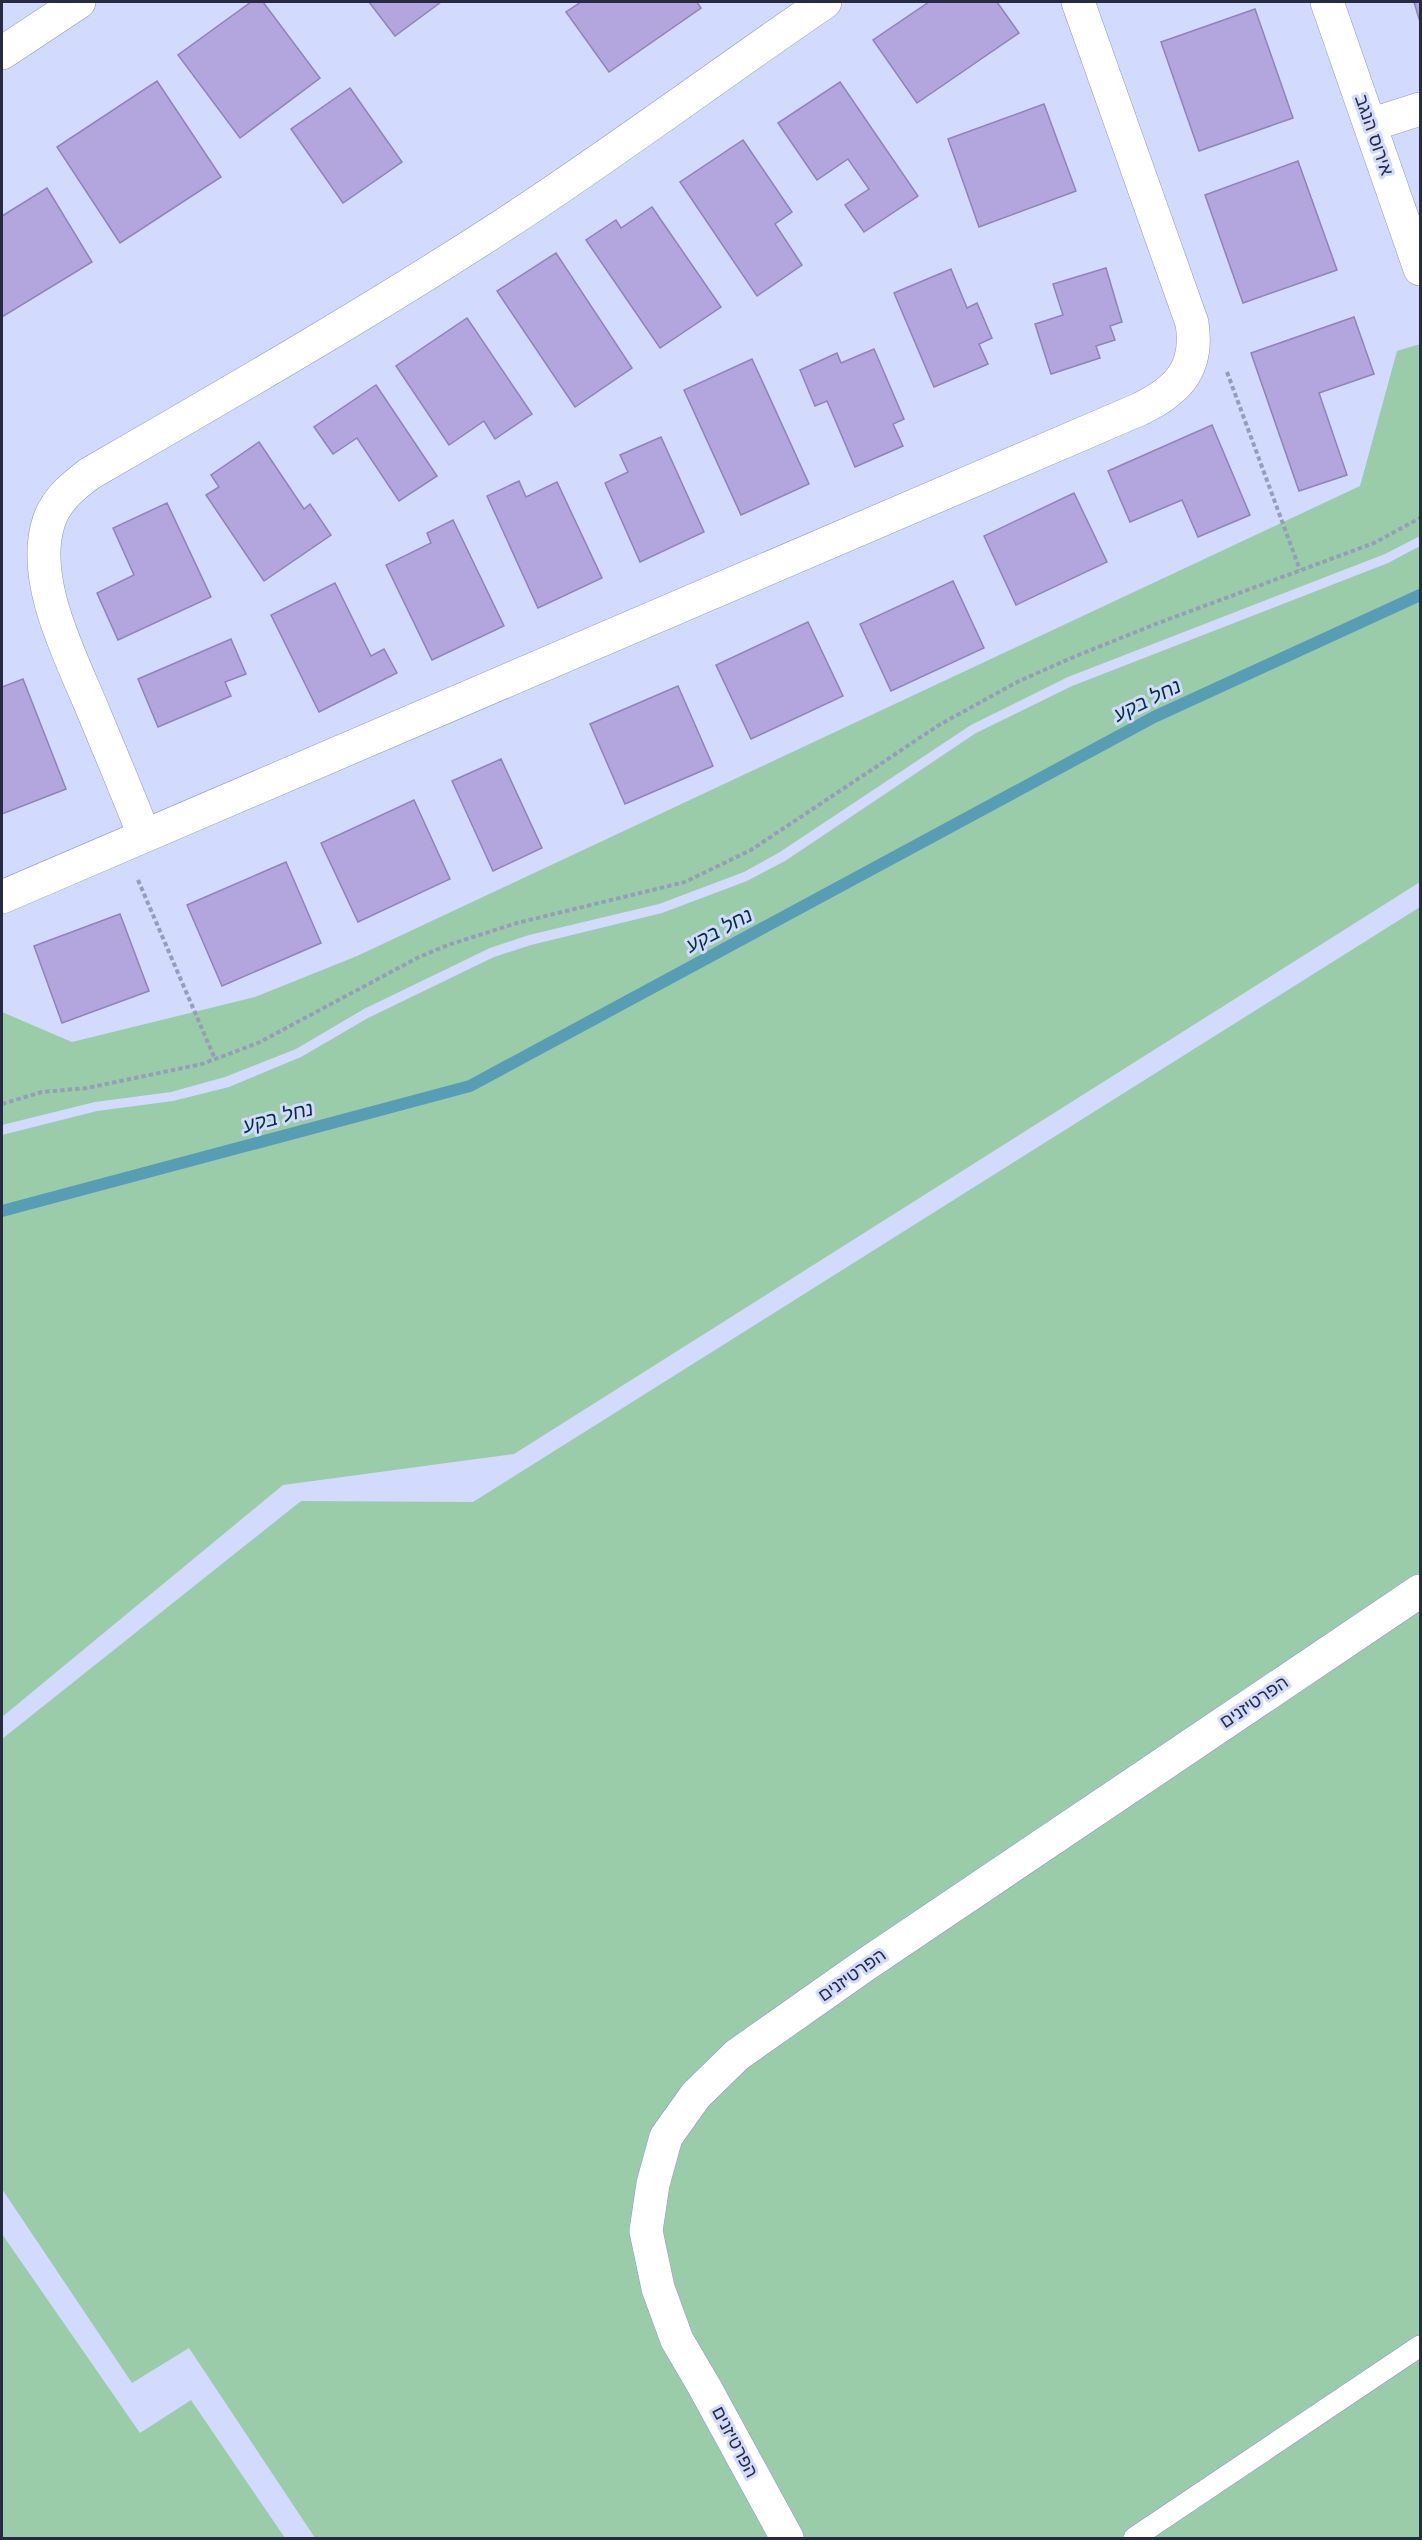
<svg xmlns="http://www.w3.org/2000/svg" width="1422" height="2540" viewBox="0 0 1422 2540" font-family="Helvetica,Heebo,sans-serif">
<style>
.green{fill:#9bccaa}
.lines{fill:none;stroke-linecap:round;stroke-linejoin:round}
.stream{stroke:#579eb4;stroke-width:12}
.building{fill:#b3a6de;stroke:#8f83b9;stroke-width:1.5}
.service-casing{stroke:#8c97ce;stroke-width:22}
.minor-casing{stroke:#8c97ce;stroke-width:34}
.tertiary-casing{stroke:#8c97ce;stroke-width:34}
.path{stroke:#969dbb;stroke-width:4;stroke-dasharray:4.5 3;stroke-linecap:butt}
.service{stroke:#fff;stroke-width:21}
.minor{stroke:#fff;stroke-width:33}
.tertiary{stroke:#fff;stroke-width:33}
.labels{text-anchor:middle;stroke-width:6;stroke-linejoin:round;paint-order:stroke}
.street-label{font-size:18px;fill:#272b41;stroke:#d2dafd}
.water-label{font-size:20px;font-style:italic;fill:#02333d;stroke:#d2dafd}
</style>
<rect width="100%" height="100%" fill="#d2dafd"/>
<g class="green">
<path d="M1420,344V536L1385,554L1068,677L971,725L780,852L744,872L659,904L529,935L490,948L364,1009L296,1049L225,1077L171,1092L95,1102L2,1125V1012L72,1042L255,997L357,956L1360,486L1397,351Z"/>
<path d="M1420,546V882L514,1454L283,1485L2,1717V1135L97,1111L173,1101L229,1087L301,1057L368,1018L494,957L531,945L662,913L747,881L785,861L976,733L1072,686L1388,563Z"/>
<path d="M1420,907V2538H315L189,2348L132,2383L2,2189V1739L301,1501L473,1502Z"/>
<path d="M2,2234L140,2433L191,2400L285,2538H2Z"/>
</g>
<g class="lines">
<path class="stream" d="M2,1211L470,1086L1154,717L1420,595"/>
</g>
<g class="building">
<path d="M251,2H263L320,78L240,138L178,55Z"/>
<path d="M369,2H441L395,36Z"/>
<path d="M581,2H697L701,8L609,72L566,12Z"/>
<path d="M929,2H997L1019,33L917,103L873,40Z"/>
<path d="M1414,2H1420V22Z"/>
<path d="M1255,9L1293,118L1199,151L1161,42Z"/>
<path d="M157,81L221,177L120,243L57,147Z"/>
<path d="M840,82L918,196L864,232L845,205L869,189L848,159L817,180L778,123Z"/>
<path d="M350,88L402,162L343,203L291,129Z"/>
<path d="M1044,104L1076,191L979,227L948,139Z"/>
<path d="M743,140L792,212L775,224L802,265L757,296L680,182Z"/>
<path d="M1298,161L1337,270L1243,303L1205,195Z"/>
<path d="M47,188L92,262L2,317V216Z"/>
<path d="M652,207L721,307L660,348L586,240L616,220L621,228Z"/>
<path d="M556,253L632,368L575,407L497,291Z"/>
<path d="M1106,268L1122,322L1110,326L1115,340L1096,346L1100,358L1051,374L1035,324L1063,315L1053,284Z"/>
<path d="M951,269L967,308L977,303L992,338L979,344L988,364L934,387L894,293Z"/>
<path d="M1354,317L1374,374L1319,393L1347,475L1299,491L1251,353Z"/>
<path d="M467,318L532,414L495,439L484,421L449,445L396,366Z"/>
<path d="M874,349L904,419L893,424L903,446L855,467L827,401L815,406L800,370L837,353L841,363Z"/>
<path d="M752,359L809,484L741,515L684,390Z"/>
<path d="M376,385L437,476L399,501L357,438L333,454L314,427Z"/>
<path d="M1212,425L1250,515L1198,537L1182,500L1130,522L1108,471Z"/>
<path d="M661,437L704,532L640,562L605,483L628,472L620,455Z"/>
<path d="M259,442L304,509L310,504L331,535L264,581L206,495L219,487L211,475Z"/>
<path d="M519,481L526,497L557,482L602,578L538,608L487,496Z"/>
<path d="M1074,493L1107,562L1016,605L984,536Z"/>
<path d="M167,503L211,597L118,640L97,593L134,575L113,528Z"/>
<path d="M453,520L504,626L432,660L386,565L431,543L427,533Z"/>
<path d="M953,581L984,648L891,691L860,624Z"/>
<path d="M335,583L371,656L384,649L397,673L319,712L271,615Z"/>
<path d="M808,622L843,696L751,739L716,665Z"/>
<path d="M231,639L246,674L225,682L231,696L158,727L138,679Z"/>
<path d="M23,679L66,789L2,814V687Z"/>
<path d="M678,686L713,766L625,804L590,724Z"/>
<path d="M501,759L542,848L493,871L452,781Z"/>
<path d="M414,800L450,879L358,922L321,843Z"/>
<path d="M286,862L321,943L222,986L187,905Z"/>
<path d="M120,914L149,991L62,1023L34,946Z"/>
</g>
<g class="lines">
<g class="service-casing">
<path id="service" d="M1134,2538L1420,2346"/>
</g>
<g class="minor-casing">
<g id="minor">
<path d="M1327,2L1420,269"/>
<path d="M1370,125L1420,109"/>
<path d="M144,835C128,794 111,754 94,713C72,659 29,580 49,521C56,500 72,487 89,474C229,393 370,312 505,224C614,153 718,75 825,2"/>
<path d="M2,897L1140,409C1179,390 1199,368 1192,323L1078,2"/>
</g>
</g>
<g class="tertiary-casing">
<g id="tertiary">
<path d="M2,53L79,2"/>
<path d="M787,2538L704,2386L677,2340L658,2288L646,2231L653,2184L666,2137L696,2095L737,2055L862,1967L1420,1591"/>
</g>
</g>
<g class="path">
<path d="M1227,372L1300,570"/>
<path d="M138,880L215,1059"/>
<path d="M2,1104L42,1092L87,1088L202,1064L258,1043L419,957L448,945L517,923L685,882L751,850L939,725L1019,681L1076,656L1153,625L1374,543L1420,518"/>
</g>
<use href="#service" class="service"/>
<use href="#minor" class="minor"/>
<use href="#tertiary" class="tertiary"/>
</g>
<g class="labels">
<g class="street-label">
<text transform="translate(1374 135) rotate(71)" y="6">אירוס הנגב</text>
<text transform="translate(1254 1702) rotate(-34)" y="6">הפרטיזנים</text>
<text transform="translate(852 1975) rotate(-35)" y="6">הפרטיזנים</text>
<text transform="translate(735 2442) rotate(62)" y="6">הפרטיזנים</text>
</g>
<g class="water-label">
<text transform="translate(1147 700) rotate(-26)" y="7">נחל בקע</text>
<text transform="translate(719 930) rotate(-28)" y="7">נחל בקע</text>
<text transform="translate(278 1117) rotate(-15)" y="7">נחל בקע</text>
</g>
</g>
<rect width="1422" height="2540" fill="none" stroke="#272b41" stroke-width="6"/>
</svg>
